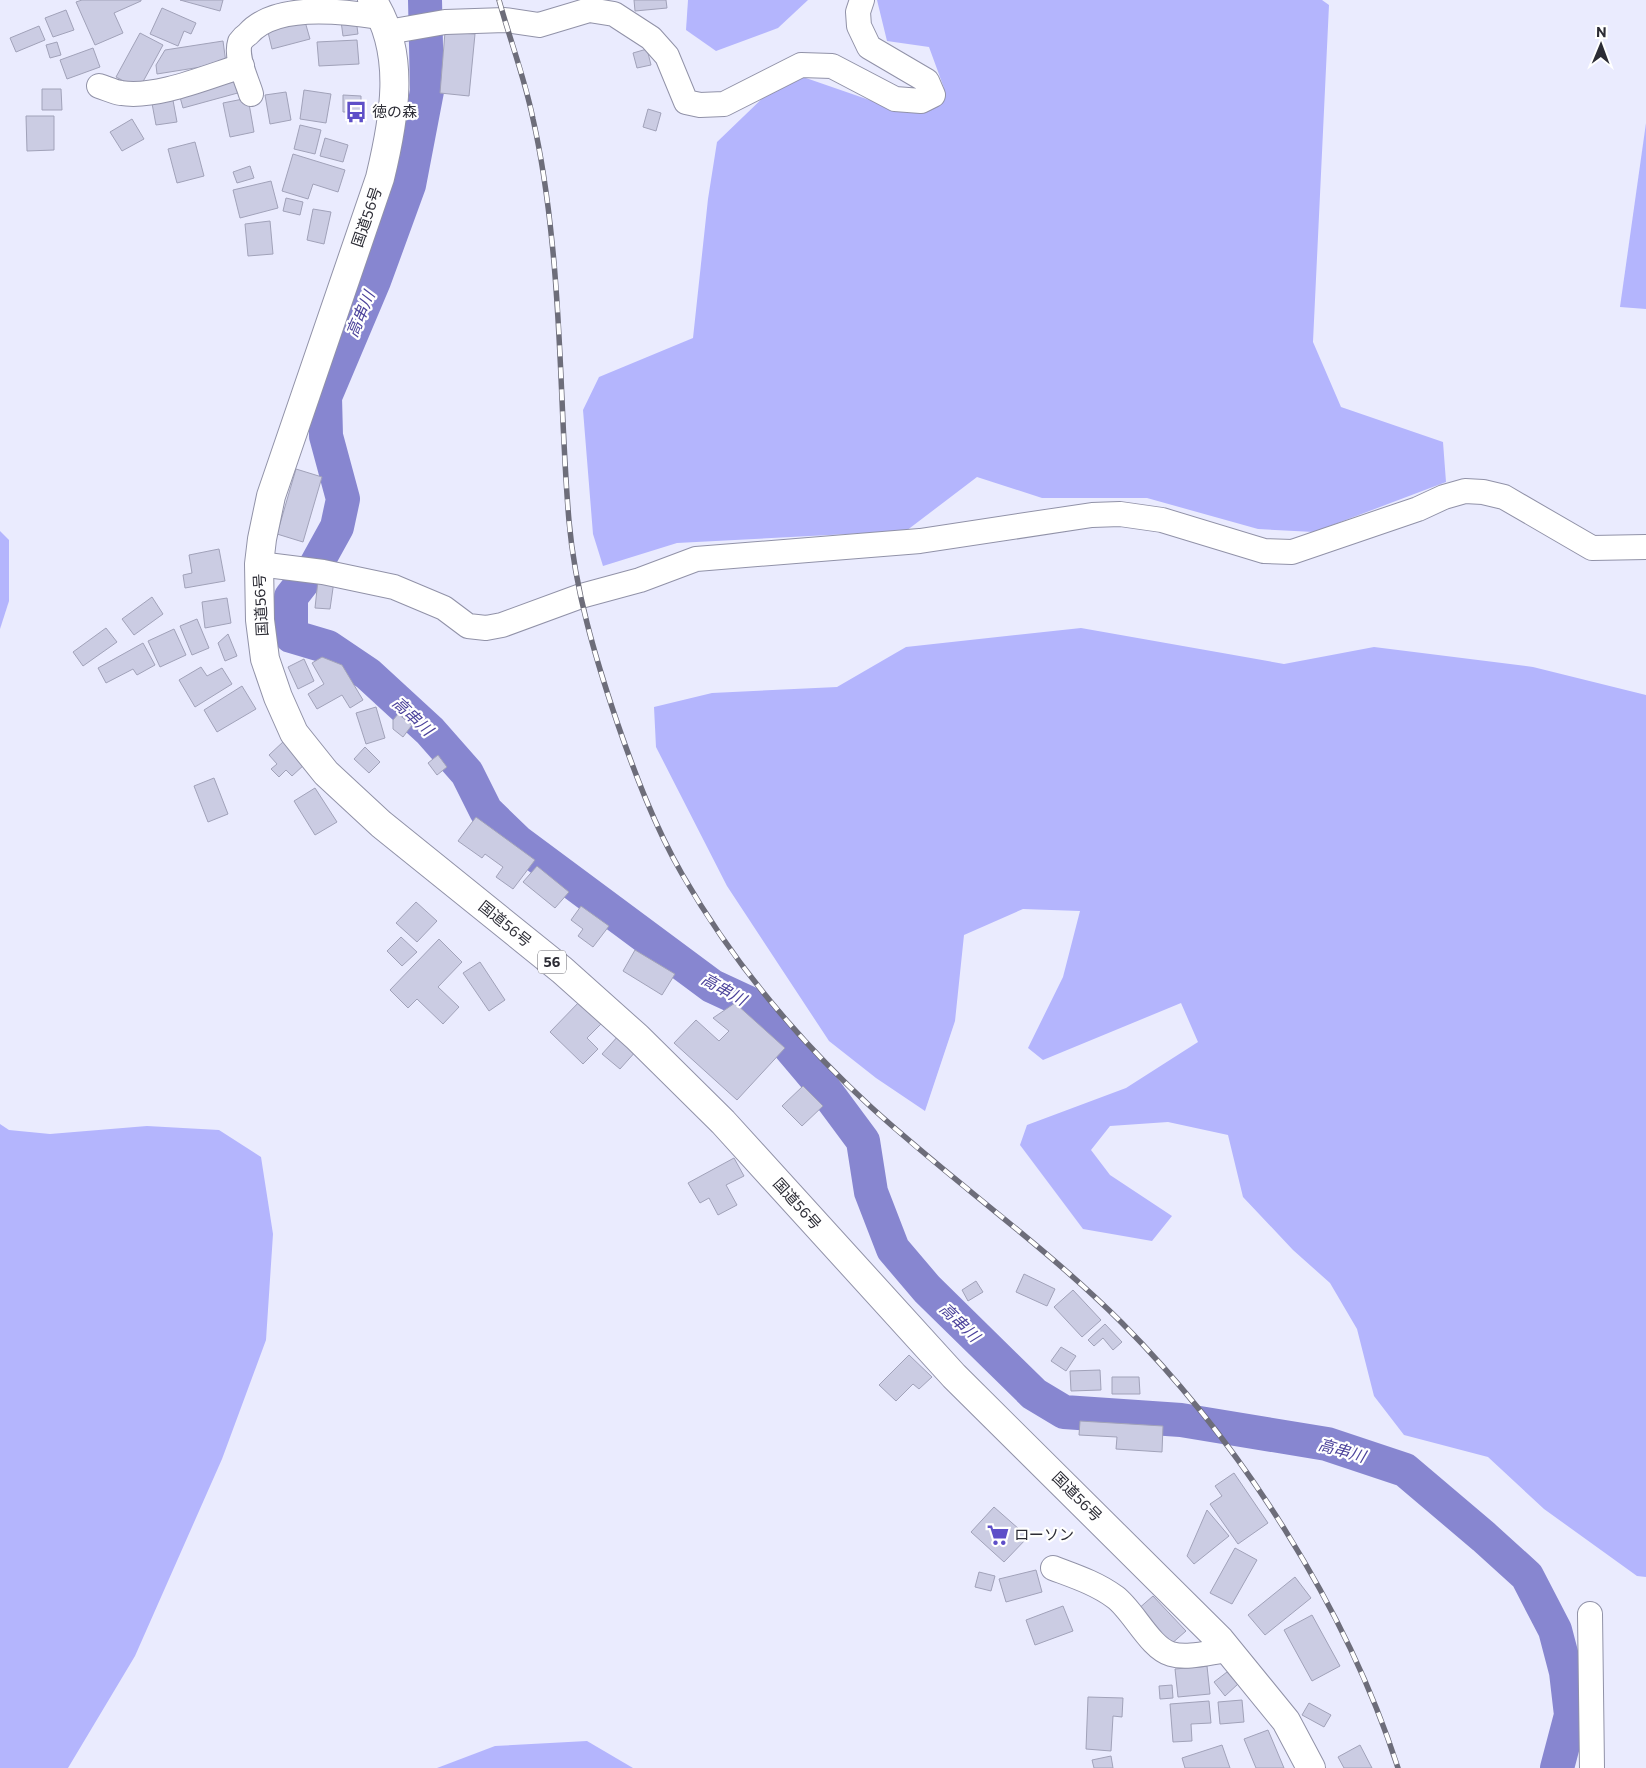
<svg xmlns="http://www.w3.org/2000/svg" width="1646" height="1768" viewBox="0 0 1646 1768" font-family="Commissioner,'Noto Sans JP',sans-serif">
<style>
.green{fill:#b4b5fd}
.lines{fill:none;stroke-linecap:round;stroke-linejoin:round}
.river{stroke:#8786d0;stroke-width:34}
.building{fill:#cbcce3;stroke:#a1a2b9}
.minor-casing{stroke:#9192a8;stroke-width:26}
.highway-casing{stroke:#9192a8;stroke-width:30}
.minor{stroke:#fff;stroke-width:24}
.highway{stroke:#fff;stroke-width:28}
.rail-casing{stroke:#6d6d7a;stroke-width:5.5}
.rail{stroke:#fff;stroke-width:4;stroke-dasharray:11;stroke-linecap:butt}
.labels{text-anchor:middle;stroke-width:4.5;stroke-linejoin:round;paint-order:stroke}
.shield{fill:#fff;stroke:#6b6b72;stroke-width:1}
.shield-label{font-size:14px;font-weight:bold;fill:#2c2c35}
.poi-label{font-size:15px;fill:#2c2c35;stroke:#fff;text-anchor:start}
.street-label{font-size:15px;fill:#2c2c35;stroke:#fff}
.water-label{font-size:16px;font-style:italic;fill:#4d449c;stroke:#fff}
</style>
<rect width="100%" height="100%" fill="#eaebfe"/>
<g class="green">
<path d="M688,0H808L778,28L716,51L686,30Z"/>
<path d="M877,0H1322L1329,5L1313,342L1341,407L1443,442L1446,482L1314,532L1258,529L1147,498H1042L977,477L906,531L677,543L603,566L593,534L583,410L599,377L693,338L708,199L717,142L769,92L803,77L881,104L935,108L944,88L929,47L887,41Z"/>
<path d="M1646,123V309L1620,307Z"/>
<path d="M0,531L9,540V601L0,629Z"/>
<path d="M1081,628L1284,664L1374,647L1533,667L1646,695V1577L1637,1576L1544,1509L1488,1457L1404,1435L1374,1396L1357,1329L1330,1283L1293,1250L1243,1197L1228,1135L1168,1122L1110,1126L1091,1150L1110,1175L1172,1216L1152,1241L1083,1229L1020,1145L1027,1125L1126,1088L1198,1042L1181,1003L1043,1060L1028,1048L1063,977L1080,911L1023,909L964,935L955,1021L925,1111L876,1078L829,1041L727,886L656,747L654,707L712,693L837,687L906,647Z"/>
<path d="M0,1124L9,1130L50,1134L147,1126L219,1130L261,1157L273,1234L266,1340L222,1459L135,1656L68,1768H0Z"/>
<path d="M587,1741L633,1768H437L495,1746Z"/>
</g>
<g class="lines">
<path class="river" d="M425,0L427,91L409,185L374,281L325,397L326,436L343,499L337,527L316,565L291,597V636L328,647L368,674L430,731L467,773L486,811L518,842L712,986L755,1006L820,1083L863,1141L871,1192L893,1249L927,1289L1034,1394L1064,1412L1181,1420L1327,1444L1405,1470L1484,1537L1527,1576L1555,1630L1566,1672L1571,1715L1557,1768"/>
</g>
<g class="building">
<path d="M82,0H141V1L114,13L123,33L95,45L76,2Z"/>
<path d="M180,0H223L220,11Z"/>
<path d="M634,0H666L667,8L635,11Z"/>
<path d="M162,8L196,23L191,34L184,31L178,46L150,34Z"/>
<path d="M66,10L74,30L53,37L45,18Z"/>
<path d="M304,18L310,39L272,49L267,28Z"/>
<path d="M356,19L358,34L343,36L341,21Z"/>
<path d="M39,26L45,40L16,52L10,38Z"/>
<path d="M445,32L475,34L469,96L440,93Z"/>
<path d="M140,33L163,45L139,89L116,77Z"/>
<path d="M357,40L359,64L319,66L317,42Z"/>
<path d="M223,41L226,63L157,74L156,65L165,50Z"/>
<path d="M57,42L61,55L50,58L46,45Z"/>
<path d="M93,48L100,67L67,79L60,60Z"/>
<path d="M647,49L651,65L637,68L633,53Z"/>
<path d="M240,73L245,91L183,108L178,90Z"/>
<path d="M42,89H61L62,110H42Z"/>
<path d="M304,90L331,94L326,123L300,119Z"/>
<path d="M286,92L291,120L270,124L265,95Z"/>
<path d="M172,95L177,122L156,125L151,98Z"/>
<path d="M343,95L361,96V112H343Z"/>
<path d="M248,98L254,132L230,137L223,103Z"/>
<path d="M648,109L661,113L656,131L643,127Z"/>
<path d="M26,116H54V150L27,151Z"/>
<path d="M132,119L144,139L122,151L110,132Z"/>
<path d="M300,125L321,130L315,154L294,149Z"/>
<path d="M325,138L348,145L343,162L320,156Z"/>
<path d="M195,142L204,176L177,183L168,149Z"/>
<path d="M293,154L345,170L338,192L313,184L308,199L282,191Z"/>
<path d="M250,166L254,178L237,183L233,172Z"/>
<path d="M271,181L278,208L240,218L233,190Z"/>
<path d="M286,198L303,202L300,215L283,211Z"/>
<path d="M313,209L331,212L324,244L307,240Z"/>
<path d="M270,221L273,254L248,256L245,224Z"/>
<path d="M296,469L322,477L303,542L277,534Z"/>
<path d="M219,549L225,581L185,588L183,575L192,573L189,555Z"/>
<path d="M318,580L334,581L330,609L315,608Z"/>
<path d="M152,597L163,614L134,635L122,619Z"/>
<path d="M227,598L231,623L205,628L202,602Z"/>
<path d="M197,619L209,648L192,655L180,626Z"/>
<path d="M106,628L117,642L83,666L73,652Z"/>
<path d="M174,629L186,655L160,667L148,641Z"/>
<path d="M228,634L237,656L225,661L218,643Z"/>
<path d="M143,643L155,665L137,675L133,669L106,683L98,668Z"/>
<path d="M322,657L342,665L363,700L350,708L342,695L317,709L308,694L324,684L312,663Z"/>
<path d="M304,659L314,681L298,689L288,667Z"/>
<path d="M201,667L207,676L222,668L232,684L195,707L179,680Z"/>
<path d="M242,686L256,709L217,732L204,710Z"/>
<path d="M376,707L385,738L366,744L356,713Z"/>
<path d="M398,714L412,725L403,737L393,729V720Z"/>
<path d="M284,741L305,764L292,776L286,770L279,777L271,769L277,764L269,755Z"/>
<path d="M365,747L380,762L369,773L354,759Z"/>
<path d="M438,755L447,767L437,775L428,763Z"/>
<path d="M214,778L228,814L208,822L194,786Z"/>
<path d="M315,788L337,822L315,835L294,801Z"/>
<path d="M476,817L535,860L513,889L496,877L503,867L485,854L482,858L458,841Z"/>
<path d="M537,866L569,892L555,908L523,882Z"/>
<path d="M416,902L437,921L417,942L396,923Z"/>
<path d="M581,906L609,926L593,947L578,936L583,929L571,920Z"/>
<path d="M401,937L417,952L402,966L387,951Z"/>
<path d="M439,939L462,962L438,987L459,1007L443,1024L417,999L408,1008L390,990Z"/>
<path d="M635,950L675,974L662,995L623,971Z"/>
<path d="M480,962L505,1000L489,1011L463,973Z"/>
<path d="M581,1000L604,1021L587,1038L598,1049L583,1064L550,1032Z"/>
<path d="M735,1003L785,1048L737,1100L674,1043L696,1020L719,1041L729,1031L713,1018Z"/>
<path d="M619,1035L637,1050L620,1069L602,1054Z"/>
<path d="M803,1086L823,1106L802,1126L782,1106Z"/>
<path d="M734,1158L744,1176L726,1185L737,1205L718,1215L709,1198L700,1203L688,1183Z"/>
<path d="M1024,1274L1055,1289L1047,1306L1016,1292Z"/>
<path d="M976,1281L983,1292L968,1301L962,1290Z"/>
<path d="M1073,1290L1101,1320L1082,1337L1054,1307Z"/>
<path d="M1105,1324L1122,1342L1113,1350L1103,1338L1094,1346L1088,1340Z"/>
<path d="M1061,1347L1076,1356L1066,1371L1051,1361Z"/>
<path d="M909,1355L932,1377L919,1389L913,1384L896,1401L879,1385Z"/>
<path d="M1100,1370L1101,1390L1071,1391L1070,1371Z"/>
<path d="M1112,1377H1139L1140,1394H1112Z"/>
<path d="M1080,1421L1163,1426L1162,1452L1116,1449L1117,1437L1079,1435Z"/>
<path d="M1234,1473L1268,1523L1238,1544L1210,1504L1222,1496L1215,1486Z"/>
<path d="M994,1507L1028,1537L1004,1562L971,1532Z"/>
<path d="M1207,1510L1229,1536L1194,1564L1187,1556Z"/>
<path d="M1235,1548L1257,1560L1232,1604L1210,1593Z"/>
<path d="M1036,1570L1042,1592L1006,1602L999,1579Z"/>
<path d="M979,1572L995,1576L991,1591L975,1587Z"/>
<path d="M1295,1577L1311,1598L1265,1635L1248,1615Z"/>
<path d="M1153,1596L1186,1631L1170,1645L1137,1610Z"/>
<path d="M1063,1606L1073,1631L1035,1645L1026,1620Z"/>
<path d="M1312,1615L1340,1666L1312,1681L1284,1630Z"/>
<path d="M1207,1666L1210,1694L1178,1697L1175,1669Z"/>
<path d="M1227,1672L1238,1684L1225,1696L1214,1682Z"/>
<path d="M1172,1685L1173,1698L1160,1699L1159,1686Z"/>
<path d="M1088,1697L1123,1698L1122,1717L1113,1716L1111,1751L1086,1749Z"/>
<path d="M1242,1700L1244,1722L1220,1724L1218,1702Z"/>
<path d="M1209,1701L1211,1723L1191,1724L1192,1741L1173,1742L1170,1704Z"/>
<path d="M1309,1703L1331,1715L1324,1727L1302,1715Z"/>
<path d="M1268,1730L1284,1768H1256L1244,1739Z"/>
<path d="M1222,1745L1230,1768H1185L1182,1758Z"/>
<path d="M1360,1745L1372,1768H1344L1338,1757Z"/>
<path d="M1111,1756L1113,1768H1094L1092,1760Z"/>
</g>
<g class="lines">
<g class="minor-casing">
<g id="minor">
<path d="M388,32L445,22L505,20L539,25L589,10L614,14L651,38L667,56L686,102L700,105L724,104L801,65L832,66L895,99L921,101L933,95L927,81L869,47L859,26L858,12L862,0"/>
<path d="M99,86C106,88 114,92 121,93C156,99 209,76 242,66"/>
<path d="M251,94C247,80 235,58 240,42C242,39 245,36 248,34C275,3 342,11 379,17"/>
<path d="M259,564L323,572L394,587L444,608L468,626L486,628L502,625L581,596L640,580L696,559L920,541L1092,515L1120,514L1162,520L1264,551L1292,552L1418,509L1444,497L1465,491L1483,492L1504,497L1592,548L1646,547"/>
<path d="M1053,1568C1074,1576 1096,1583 1115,1597C1133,1610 1150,1648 1171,1654C1188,1659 1210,1652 1228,1650"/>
<path d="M1590,1614L1592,1768"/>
</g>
</g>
<g class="highway-casing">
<path id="highway" d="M372,0C407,53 394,120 380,178L271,496L262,539L259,564L260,620L265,659L278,697L294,733L326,773L381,824L562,970L637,1037L723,1122L954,1376L1220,1640L1286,1721L1311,1768"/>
</g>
<use href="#minor" class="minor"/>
<use href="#highway" class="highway"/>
<g class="rail-casing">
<path id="rail" d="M499,0C510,40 525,79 533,119C542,159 548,202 552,242C562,335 561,429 569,521C575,590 595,657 617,722C635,774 655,827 682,874C732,961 797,1039 871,1107C952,1181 1044,1245 1122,1323C1241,1443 1346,1607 1398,1768"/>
</g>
<use href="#rail" class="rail"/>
</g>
<defs>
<g id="bus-bare" transform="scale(1.725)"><path d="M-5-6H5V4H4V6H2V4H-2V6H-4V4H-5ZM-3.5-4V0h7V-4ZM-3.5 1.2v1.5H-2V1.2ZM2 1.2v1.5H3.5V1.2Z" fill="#5e4fc8" stroke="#fff" stroke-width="2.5" paint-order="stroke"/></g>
<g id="supermarket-bare" transform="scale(1.725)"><path d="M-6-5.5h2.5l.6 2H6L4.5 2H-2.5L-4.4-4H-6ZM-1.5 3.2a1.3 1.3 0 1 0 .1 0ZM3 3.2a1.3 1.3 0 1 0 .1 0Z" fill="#5e4fc8" stroke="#fff" stroke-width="2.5" paint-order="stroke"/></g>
</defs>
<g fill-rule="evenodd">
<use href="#bus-bare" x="356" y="112"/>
<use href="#supermarket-bare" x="998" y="1535"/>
</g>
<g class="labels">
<rect class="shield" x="538" y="950.5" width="28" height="23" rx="4"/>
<g class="shield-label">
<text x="552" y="967">56</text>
</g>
<g class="poi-label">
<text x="372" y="117">徳の森</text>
<text x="1014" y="1540">ローソン</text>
</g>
<g class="street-label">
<text transform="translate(367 217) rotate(-71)" y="5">国道56号</text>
<text transform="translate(261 605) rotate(-93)" y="5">国道56号</text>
<text transform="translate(505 924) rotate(39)" y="5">国道56号</text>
<text transform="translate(797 1204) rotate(48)" y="5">国道56号</text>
<text transform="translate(1077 1497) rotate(45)" y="5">国道56号</text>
</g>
<g class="water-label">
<text transform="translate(360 314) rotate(-67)" y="6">高串川</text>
<text transform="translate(413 716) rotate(43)" y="6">高串川</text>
<text transform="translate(724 989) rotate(29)" y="6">高串川</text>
<text transform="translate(960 1322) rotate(44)" y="6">高串川</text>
<text transform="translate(1342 1450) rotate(16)" y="6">高串川</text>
</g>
</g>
<g transform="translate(1601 45) rotate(1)" stroke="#ffffff" stroke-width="4" paint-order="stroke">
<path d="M0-4L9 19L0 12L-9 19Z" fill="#2c2c35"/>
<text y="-8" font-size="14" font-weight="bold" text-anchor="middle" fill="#2c2c35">N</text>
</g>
</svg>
